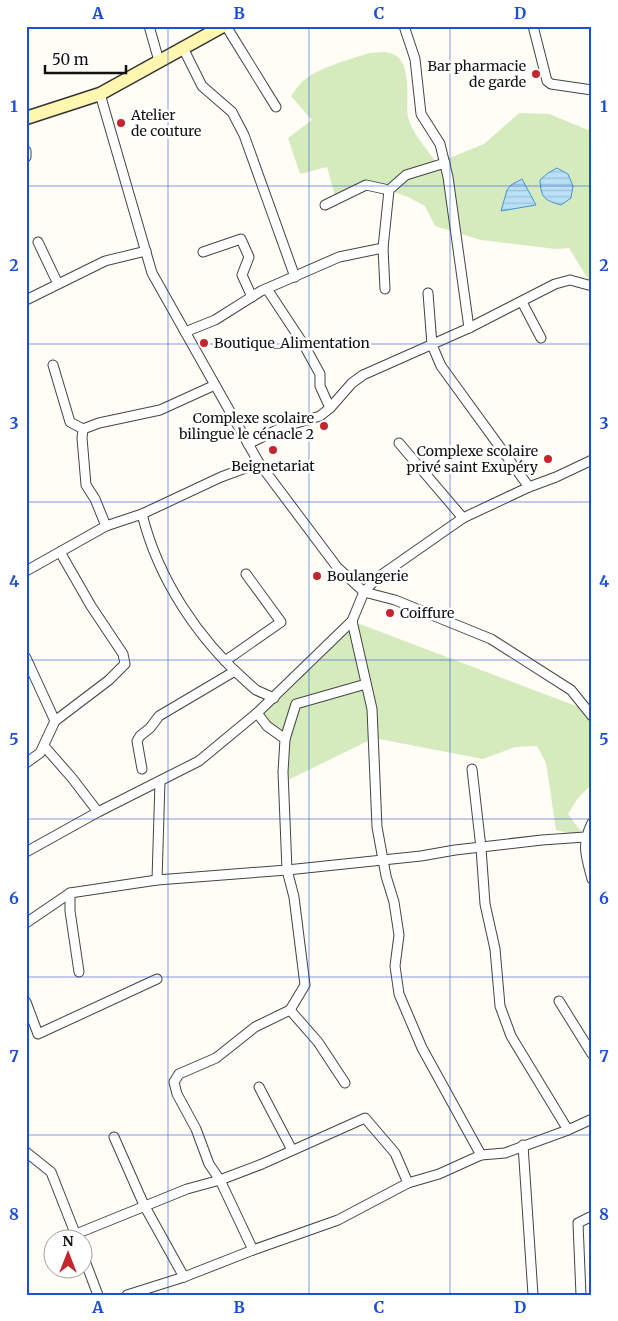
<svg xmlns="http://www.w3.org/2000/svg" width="618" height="1321" viewBox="0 0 618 1321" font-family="Merriweather,serif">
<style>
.grass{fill:#d5ebbd}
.water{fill:url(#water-rules);stroke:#3f96cf}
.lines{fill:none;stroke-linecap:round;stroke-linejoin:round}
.street-casing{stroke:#444;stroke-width:11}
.secondary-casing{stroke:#333;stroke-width:15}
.street{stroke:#fff;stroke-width:9}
.secondary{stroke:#fff6b0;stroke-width:12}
.grid{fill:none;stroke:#1d4ed8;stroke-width:1;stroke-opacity:0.55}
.poi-dot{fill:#c4262e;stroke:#fff;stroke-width:2}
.labels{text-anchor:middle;stroke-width:5;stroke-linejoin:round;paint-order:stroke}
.poi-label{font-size:14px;fill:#111;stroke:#fff;text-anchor:start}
.neatline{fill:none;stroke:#1d4ed8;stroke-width:2}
.grid-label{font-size:16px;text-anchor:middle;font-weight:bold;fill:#1d4ed8}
</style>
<defs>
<pattern id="water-rules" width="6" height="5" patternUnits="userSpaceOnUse" patternTransform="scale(1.25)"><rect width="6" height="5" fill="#b9e0f7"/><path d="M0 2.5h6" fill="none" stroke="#9ebfd3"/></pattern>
</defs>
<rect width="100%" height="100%" fill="#fffdf5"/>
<g class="grass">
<path d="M370,53C376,53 384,51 390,53C414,59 405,99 408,117C411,131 428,151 437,163L484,144L519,113L549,114L588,130L592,124V279H588L569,248L556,249L481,240L435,226L425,206L408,197L388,190L373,189L357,194L335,196L327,167L300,174L288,138L312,120L291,96C295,91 299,84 304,80C322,66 348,60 370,53Z"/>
<path d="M352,621L592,712V784L578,798L568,814L585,837L556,830L546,763L537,746L515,747L483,759L374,738L284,782L285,739L257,713Z"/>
</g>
<g class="water">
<path d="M557,168L568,174L573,186L571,198L561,205C544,200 541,198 540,180L548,173Z"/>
<path d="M522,179L536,205L501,211L507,190L511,185Z"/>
</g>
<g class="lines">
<g class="street-casing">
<g id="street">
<path d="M149,26L159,61"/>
<path d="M226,26L276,107"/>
<path d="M404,26L415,59L421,114L440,144L448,177L469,328"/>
<path d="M533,26L547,81L551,84L592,90"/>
<path d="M183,48L202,86L232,112L244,135L295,277"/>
<path d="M100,94L152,273L259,463L337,567L364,592L395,600L491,639L571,690L592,716"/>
<path d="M26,151V157"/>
<path d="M325,205L366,185L389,190"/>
<path d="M38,242L58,284"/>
<path d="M203,252L241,239L249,257L242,275L252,297"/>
<path d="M267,289L304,345L320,374V386L330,408"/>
<path d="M385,289L383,248L389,190L406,175L445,163"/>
<path d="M428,293L432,345L441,366L529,487"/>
<path d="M26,300L105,261L146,251"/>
<path d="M522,302L541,338"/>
<path d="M185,332L215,320L261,291L339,257L383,248"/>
<path d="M53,365L70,422L83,429"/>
<path d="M83,429L99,423L160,410L215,385"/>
<path d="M83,429L82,438L86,485L95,499L106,526"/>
<path d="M399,443L463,518"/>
<path d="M248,444L283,427L320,416L330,408L352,383L363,375L469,328L555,284L570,280L592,286"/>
<path d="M142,514C158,579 198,639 248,683L256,690L274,698"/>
<path d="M26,571L106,526L142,514L221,477L259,463"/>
<path d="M352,621L372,709L377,827L386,876L394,902L399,935L395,966L399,994L422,1048L481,1155"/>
<path d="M26,658L55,721"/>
<path d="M225,661L281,622L246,574"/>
<path d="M285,739L296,704L366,684"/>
<path d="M44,746L72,778L98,812"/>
<path d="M26,763L40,753L55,721L109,680L125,664L123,654L91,606L60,552"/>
<path d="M142,769L137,741L140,736L150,728L159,716L235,671"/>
<path d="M472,769L481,848L485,904L495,949L500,1006L511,1036L568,1130"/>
<path d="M592,823C581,845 586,856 592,879"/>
<path d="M26,852L98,812L199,761L257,713"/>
<path d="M157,880L160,781"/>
<path d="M70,893V911L79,972"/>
<path d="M26,923L70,893L157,880L287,870L421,856L455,850L542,840L585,837"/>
<path d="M559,1001L592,1054"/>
<path d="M26,1002L38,1034L157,979"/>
<path d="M345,1083L318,1042L290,1010L305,985L294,897L287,870L283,772L285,739L267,726L257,713L352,621L364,592L377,578L463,518L529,487L556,477L592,460"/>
<path d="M259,1087L292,1150"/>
<path d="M114,1137L144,1205L184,1277"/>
<path d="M523,1145L533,1295"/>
<path d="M26,1152L51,1172L77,1238"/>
<path d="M76,1234L187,1189L220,1180L262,1164L365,1118L395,1153L408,1183"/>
<path d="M253,1250L220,1180L209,1164L196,1129L177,1094L174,1082L179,1074L216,1058L255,1027L290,1010"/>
<path d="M82,1253L98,1295"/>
<path d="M127,1295L184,1277L253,1250L338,1220L408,1183L439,1174L481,1155L505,1153L568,1130L592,1119"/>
<path d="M581,1295L578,1223L592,1216"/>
</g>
</g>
<g class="secondary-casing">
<path id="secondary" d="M26,118L100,94L223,26"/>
</g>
<use href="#street" class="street"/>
<use href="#secondary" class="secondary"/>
</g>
<path class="grid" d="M168,26V1295M309,26V1295M450,26V1295M26,186H592M26,344H592M26,502H592M26,660H592M26,819H592M26,977H592M26,1135H592"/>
<g class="poi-dot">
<circle cx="536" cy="74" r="5"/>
<circle cx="121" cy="123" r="5"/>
<circle cx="204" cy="343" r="5"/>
<circle cx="324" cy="426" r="5"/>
<circle cx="273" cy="450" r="5"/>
<circle cx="548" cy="459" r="5"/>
<circle cx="317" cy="576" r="5"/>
<circle cx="390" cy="613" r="5"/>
</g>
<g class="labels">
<g class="poi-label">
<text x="526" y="71" text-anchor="end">Bar pharmacie<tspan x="526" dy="16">de garde</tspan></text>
<text x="131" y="120">Atelier<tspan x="131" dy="16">de couture</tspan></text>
<text x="214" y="348">Boutique_Alimentation</text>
<text x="314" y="423" text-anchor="end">Complexe scolaire<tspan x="314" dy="16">bilingue le cénacle 2</tspan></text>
<text x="538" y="456" text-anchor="end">Complexe scolaire<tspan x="538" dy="16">privé saint Exupéry</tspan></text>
<text x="273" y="471" text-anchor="middle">Beignetariat</text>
<text x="327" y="581">Boulangerie</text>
<text x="400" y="618">Coiffure</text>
</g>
</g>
<rect width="618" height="1321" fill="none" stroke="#ffffff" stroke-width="55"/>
<g transform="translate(68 1254)"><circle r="24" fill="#ffffff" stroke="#a0a0a0"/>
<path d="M0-4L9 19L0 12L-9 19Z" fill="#c4262e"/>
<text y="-8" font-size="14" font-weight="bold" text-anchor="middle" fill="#111111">N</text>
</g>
<path d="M45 65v8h81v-8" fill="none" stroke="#111111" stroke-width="2.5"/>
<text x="52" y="65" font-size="15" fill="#111111" stroke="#ffffff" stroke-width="4" paint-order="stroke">50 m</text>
<rect x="28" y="28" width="562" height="1266" class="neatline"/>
<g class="grid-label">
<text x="98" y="19">A</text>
<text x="239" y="19">B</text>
<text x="379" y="19">C</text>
<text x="520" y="19">D</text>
<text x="14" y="112">1</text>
<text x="604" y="112">1</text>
<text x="14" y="271">2</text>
<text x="604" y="271">2</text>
<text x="14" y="429">3</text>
<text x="604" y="429">3</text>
<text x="14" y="587">4</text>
<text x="604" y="587">4</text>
<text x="14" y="745">5</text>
<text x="604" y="745">5</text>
<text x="14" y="904">6</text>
<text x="604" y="904">6</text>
<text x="14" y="1062">7</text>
<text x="604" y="1062">7</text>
<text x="14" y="1220">8</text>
<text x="604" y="1220">8</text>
<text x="98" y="1313">A</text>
<text x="239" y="1313">B</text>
<text x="379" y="1313">C</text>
<text x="520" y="1313">D</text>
</g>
</svg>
